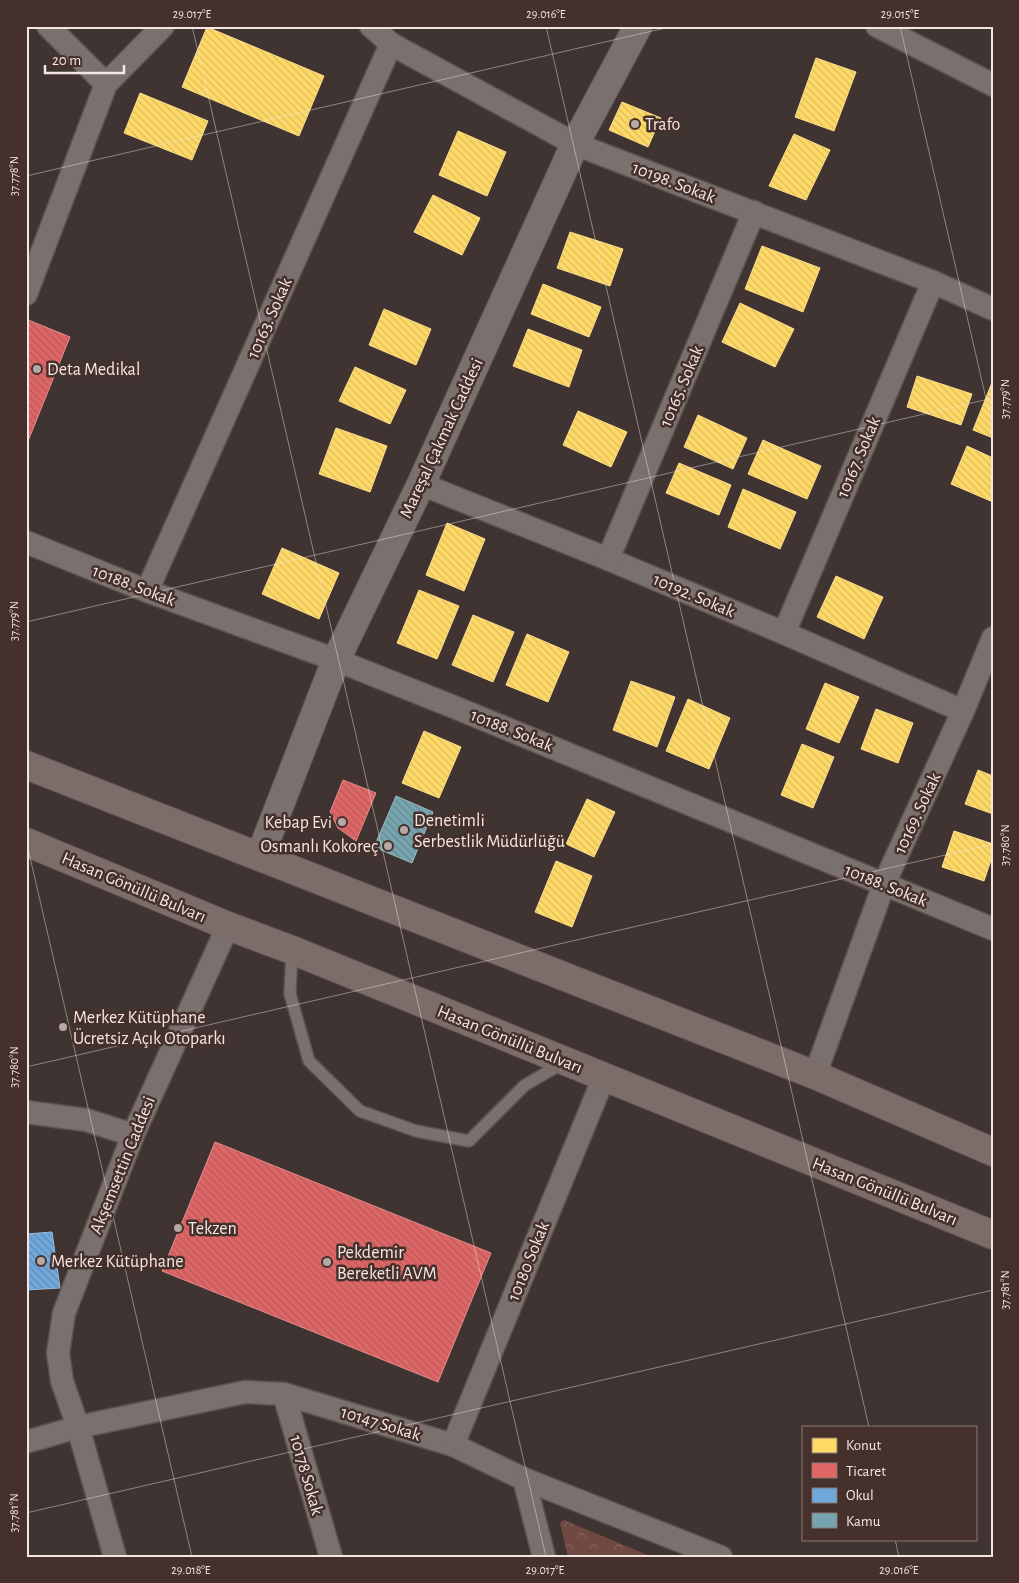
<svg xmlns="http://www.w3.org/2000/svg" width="1019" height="1583" viewBox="0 0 1019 1583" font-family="'Alegreya Sans',sans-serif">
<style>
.forest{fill:url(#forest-crowns)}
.homes{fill:url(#homes-back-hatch);stroke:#fcdd8c}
.shops{fill:url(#shops-back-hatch);stroke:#e68c8c}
.schools{fill:url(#schools-back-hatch);stroke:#97bbde}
.public{fill:url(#public-back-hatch);stroke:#9cb8bf}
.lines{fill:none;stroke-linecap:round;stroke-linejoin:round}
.service-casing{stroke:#5b514f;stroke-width:14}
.minor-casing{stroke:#5b514f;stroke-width:25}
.tertiary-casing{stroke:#5b514f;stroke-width:30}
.primary-casing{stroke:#5b514f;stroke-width:30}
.service{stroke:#7a716f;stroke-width:11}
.minor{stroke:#7a716f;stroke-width:22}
.tertiary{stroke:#7a716f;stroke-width:28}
.primary{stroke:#7c6d6b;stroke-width:28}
.ticks{fill:none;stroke:#f4e6e3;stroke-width:1;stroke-opacity:0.45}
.poi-dot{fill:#b5a8a5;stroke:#45302b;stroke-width:2}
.labels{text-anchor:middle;stroke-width:5;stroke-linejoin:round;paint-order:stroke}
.poi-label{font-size:18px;fill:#f4e6e3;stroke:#45302b;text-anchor:start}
.street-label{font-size:18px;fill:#f4e6e3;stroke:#45302b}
.neatline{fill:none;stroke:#f4e6e3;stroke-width:2}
.ticks-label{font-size:12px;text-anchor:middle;fill:#f4e6e3}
</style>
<defs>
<pattern id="forest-crowns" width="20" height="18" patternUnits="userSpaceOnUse" patternTransform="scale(1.25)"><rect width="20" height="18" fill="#6f4942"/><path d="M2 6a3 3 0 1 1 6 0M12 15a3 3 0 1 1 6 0" fill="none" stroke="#84635d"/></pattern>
<pattern id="homes-back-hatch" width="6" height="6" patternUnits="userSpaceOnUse" patternTransform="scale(1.25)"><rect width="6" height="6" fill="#ffd966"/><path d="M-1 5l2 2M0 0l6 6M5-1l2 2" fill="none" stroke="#dbbb5f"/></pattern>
<pattern id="shops-back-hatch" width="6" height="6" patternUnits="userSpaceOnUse" patternTransform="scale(1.25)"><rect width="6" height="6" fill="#e06666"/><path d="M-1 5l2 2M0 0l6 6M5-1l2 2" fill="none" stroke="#b35c5c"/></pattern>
<pattern id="schools-back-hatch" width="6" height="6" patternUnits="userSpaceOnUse" patternTransform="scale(1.25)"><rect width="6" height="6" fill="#6fa8dc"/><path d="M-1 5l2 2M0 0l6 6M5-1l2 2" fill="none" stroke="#648aae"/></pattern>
<pattern id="public-back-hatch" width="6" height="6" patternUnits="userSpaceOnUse" patternTransform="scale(1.25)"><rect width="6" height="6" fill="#76a5af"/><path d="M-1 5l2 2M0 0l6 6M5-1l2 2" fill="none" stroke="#68888f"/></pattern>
</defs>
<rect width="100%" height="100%" fill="#3f3431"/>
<path class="forest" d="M564,1520L652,1557H568L560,1523Z"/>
<g class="homes">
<path d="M207,27L324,76L299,136L182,87Z"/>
<path d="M816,58L856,72L834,131L795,117Z"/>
<path d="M140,93L208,121L192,160L124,133Z"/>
<path d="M622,102L661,118L648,147L609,130Z"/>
<path d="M458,131L506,152L487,196L439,175Z"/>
<path d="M794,134L830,150L806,200L769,186Z"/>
<path d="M433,195L480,218L462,255L414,232Z"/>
<path d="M570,232L623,249L610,286L557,268Z"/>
<path d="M762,246L820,268L803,312L745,289Z"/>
<path d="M543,284L601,307L589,337L531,314Z"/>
<path d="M740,303L794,329L775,367L722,342Z"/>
<path d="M384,309L431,329L416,365L369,345Z"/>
<path d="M528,329L582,350L569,387L513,366Z"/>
<path d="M355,367L406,390L390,424L339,401Z"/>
<path d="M917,376L972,394L961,425L907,407Z"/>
<path d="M993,380V438L973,430Z"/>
<path d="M578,411L627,432L611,467L563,445Z"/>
<path d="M698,415L747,438L733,469L684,447Z"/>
<path d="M336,428L387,446L370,492L319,474Z"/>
<path d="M763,440L821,466L807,499L748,474Z"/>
<path d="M967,446L993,458V502L951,484Z"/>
<path d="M679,463L731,485L719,515L666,493Z"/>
<path d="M743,489L796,512L780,549L728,527Z"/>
<path d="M447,523L485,539L464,591L426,575Z"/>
<path d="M282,548L339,573L319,619L262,594Z"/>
<path d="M836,576L883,597L864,639L817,617Z"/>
<path d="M419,590L459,606L437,659L397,643Z"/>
<path d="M473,615L514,632L493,682L452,665Z"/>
<path d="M527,634L569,652L548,702L506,685Z"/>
<path d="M631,681L675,697L657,747L613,730Z"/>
<path d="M825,683L859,697L839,743L806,729Z"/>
<path d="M688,699L730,718L709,769L666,751Z"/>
<path d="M876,709L913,723L898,763L861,749Z"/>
<path d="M424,731L461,747L439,798L402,783Z"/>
<path d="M802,744L834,757L813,808L781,795Z"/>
<path d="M978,770L993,776V814L965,804Z"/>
<path d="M587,799L615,812L594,857L566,844Z"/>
<path d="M954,831L993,844V854L984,881L942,867Z"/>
<path d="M556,861L592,876L572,927L535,912Z"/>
</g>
<g class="shops">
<path d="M26,319L70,337L26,446Z"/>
<path d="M343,780L376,793L356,841L338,828L330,812Z"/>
<path d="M215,1142L491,1253L438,1382L162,1271Z"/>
</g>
<path class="schools" d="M52,1232L60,1288L26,1290V1234Z"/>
<path class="public" d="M396,796L433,812L412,863L374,847Z"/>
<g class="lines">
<g class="service-casing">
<path id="service" d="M292,950L290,994L309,1061L360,1111L416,1131L469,1141L525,1085L565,1062"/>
</g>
<g class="minor-casing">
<g id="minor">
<path d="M48,26L106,84"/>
<path d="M371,26L391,44L575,144L933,282L993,309"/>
<path d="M877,26L993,85"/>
<path d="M26,294L106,84L163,26"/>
<path d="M421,484L608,559L784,633L963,711"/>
<path d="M26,542L147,591L336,660L454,707L993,929"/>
<path d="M608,559L754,212"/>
<path d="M147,591L391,44"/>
<path d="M784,633L933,282"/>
<path d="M815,1075L884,884L963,711L993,638"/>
<path d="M26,1112L86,1120L133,1135"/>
<path d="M284,1394L331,1557"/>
<path d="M26,1442L78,1427L245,1392L284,1394L453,1445L524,1479L721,1557"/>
<path d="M453,1445L604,1077"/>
<path d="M524,1479L544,1557"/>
<path d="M115,1557L78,1427L62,1381L58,1353L64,1313L133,1135L228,926"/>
</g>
</g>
<g class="tertiary-casing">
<path id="tertiary" d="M260,856L336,660L421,484L575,144L638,26"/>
</g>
<g class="primary-casing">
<g id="primary">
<path d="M26,765L815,1075L993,1152"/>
<path d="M26,842L228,926L292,950L993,1235"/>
</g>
</g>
<use href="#service" class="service"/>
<use href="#minor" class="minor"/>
<use href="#tertiary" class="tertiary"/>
<use href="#primary" class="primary"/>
</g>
<path class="ticks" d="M192,26L546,1557M546,26L869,1427M900,26L993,429M26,176L674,26M26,622L993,398M26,840L192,1557M26,1067L993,844M26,1513L993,1290M895,1539L899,1557"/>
<g class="poi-dot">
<circle cx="635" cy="124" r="5"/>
<circle cx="37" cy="369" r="5"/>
<circle cx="342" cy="822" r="5"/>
<circle cx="404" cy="830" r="5"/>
<circle cx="388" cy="846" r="5"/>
<circle cx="63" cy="1027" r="5"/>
<circle cx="178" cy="1228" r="5"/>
<circle cx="41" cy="1261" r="5"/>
<circle cx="327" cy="1262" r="5"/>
</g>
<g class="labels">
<g class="poi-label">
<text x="645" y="130">Trafo</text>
<text x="47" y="375">Deta Medikal</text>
<text x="414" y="826">Denetimli<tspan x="414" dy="21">Serbestlik Müdürlüğü</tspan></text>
<text x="332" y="828" text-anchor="end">Kebap Evi</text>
<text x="378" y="852" text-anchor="end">Osmanlı Kokoreç</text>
<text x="73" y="1023">Merkez Kütüphane<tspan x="73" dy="21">Ücretsiz Açık Otoparkı</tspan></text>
<text x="188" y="1234">Tekzen</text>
<text x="337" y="1258">Pekdemir<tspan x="337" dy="21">Bereketli AVM</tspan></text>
<text x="51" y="1267">Merkez Kütüphane</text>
</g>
<g class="street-label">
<text transform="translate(674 182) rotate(21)" y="6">10198. Sokak</text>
<text transform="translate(269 318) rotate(-66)" y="6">10163. Sokak</text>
<text transform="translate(681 386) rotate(-67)" y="6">10165. Sokak</text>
<text transform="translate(441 438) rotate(-65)" y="6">Mareşal Çakmak Caddesi</text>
<text transform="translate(858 457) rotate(-67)" y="6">10167. Sokak</text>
<text transform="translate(134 585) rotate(21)" y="6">10188. Sokak</text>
<text transform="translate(694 595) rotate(23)" y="6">10192. Sokak</text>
<text transform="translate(512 730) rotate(22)" y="6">10188. Sokak</text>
<text transform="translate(917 813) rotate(-65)" y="6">10169. Sokak</text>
<text transform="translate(886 885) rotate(22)" y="6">10188. Sokak</text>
<text transform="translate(134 887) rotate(23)" y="6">Hasan Gönüllü Bulvarı</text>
<text transform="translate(510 1039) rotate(22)" y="6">Hasan Gönüllü Bulvarı</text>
<text transform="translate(122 1165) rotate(-68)" y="6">Akşemsettin Caddesi</text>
<text transform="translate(885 1191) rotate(22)" y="6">Hasan Gönüllü Bulvarı</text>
<text transform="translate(528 1261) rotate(-68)" y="6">10180 Sokak</text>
<text transform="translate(381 1423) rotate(17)" y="6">10147 Sokak</text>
<text transform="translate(307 1475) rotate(74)" y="6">10178 Sokak</text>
</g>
</g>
<rect width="1019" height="1583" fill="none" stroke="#45302b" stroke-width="55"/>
<rect x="802" y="1426" width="175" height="115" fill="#45302b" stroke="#8b7975"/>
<rect x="812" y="1438" width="25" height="15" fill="#ffd966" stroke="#8b7975"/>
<text x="846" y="1450" font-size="15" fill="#f4e6e3">Konut</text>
<rect x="812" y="1463" width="25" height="15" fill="#e06666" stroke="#8b7975"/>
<text x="846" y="1476" font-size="15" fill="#f4e6e3">Ticaret</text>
<rect x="812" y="1488" width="25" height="15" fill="#6fa8dc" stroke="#8b7975"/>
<text x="846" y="1500" font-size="15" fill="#f4e6e3">Okul</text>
<rect x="812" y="1513" width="25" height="15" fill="#76a5af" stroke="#8b7975"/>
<text x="846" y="1526" font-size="15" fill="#f4e6e3">Kamu</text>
<path d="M45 65v8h79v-8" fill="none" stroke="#f4e6e3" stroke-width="2.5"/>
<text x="52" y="65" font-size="15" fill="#f4e6e3" stroke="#45302b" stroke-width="4" paint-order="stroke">20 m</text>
<rect x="28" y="28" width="964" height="1528" class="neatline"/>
<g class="ticks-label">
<text x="192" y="18">29.017°E</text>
<text x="546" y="18">29.016°E</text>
<text x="900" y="18">29.015°E</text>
<text transform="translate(14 176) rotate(-90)" y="4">37.778°N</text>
<text transform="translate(1005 399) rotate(-90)" y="4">37.779°N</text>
<text transform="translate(14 621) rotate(-90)" y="4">37.779°N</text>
<text transform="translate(1005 845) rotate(-90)" y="4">37.780°N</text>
<text transform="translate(14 1067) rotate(-90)" y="4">37.780°N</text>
<text transform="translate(1005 1290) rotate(-90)" y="4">37.781°N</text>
<text transform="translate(14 1513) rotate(-90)" y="4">37.781°N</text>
<text x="191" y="1574">29.018°E</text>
<text x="545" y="1574">29.017°E</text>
<text x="899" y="1574">29.016°E</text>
</g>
</svg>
